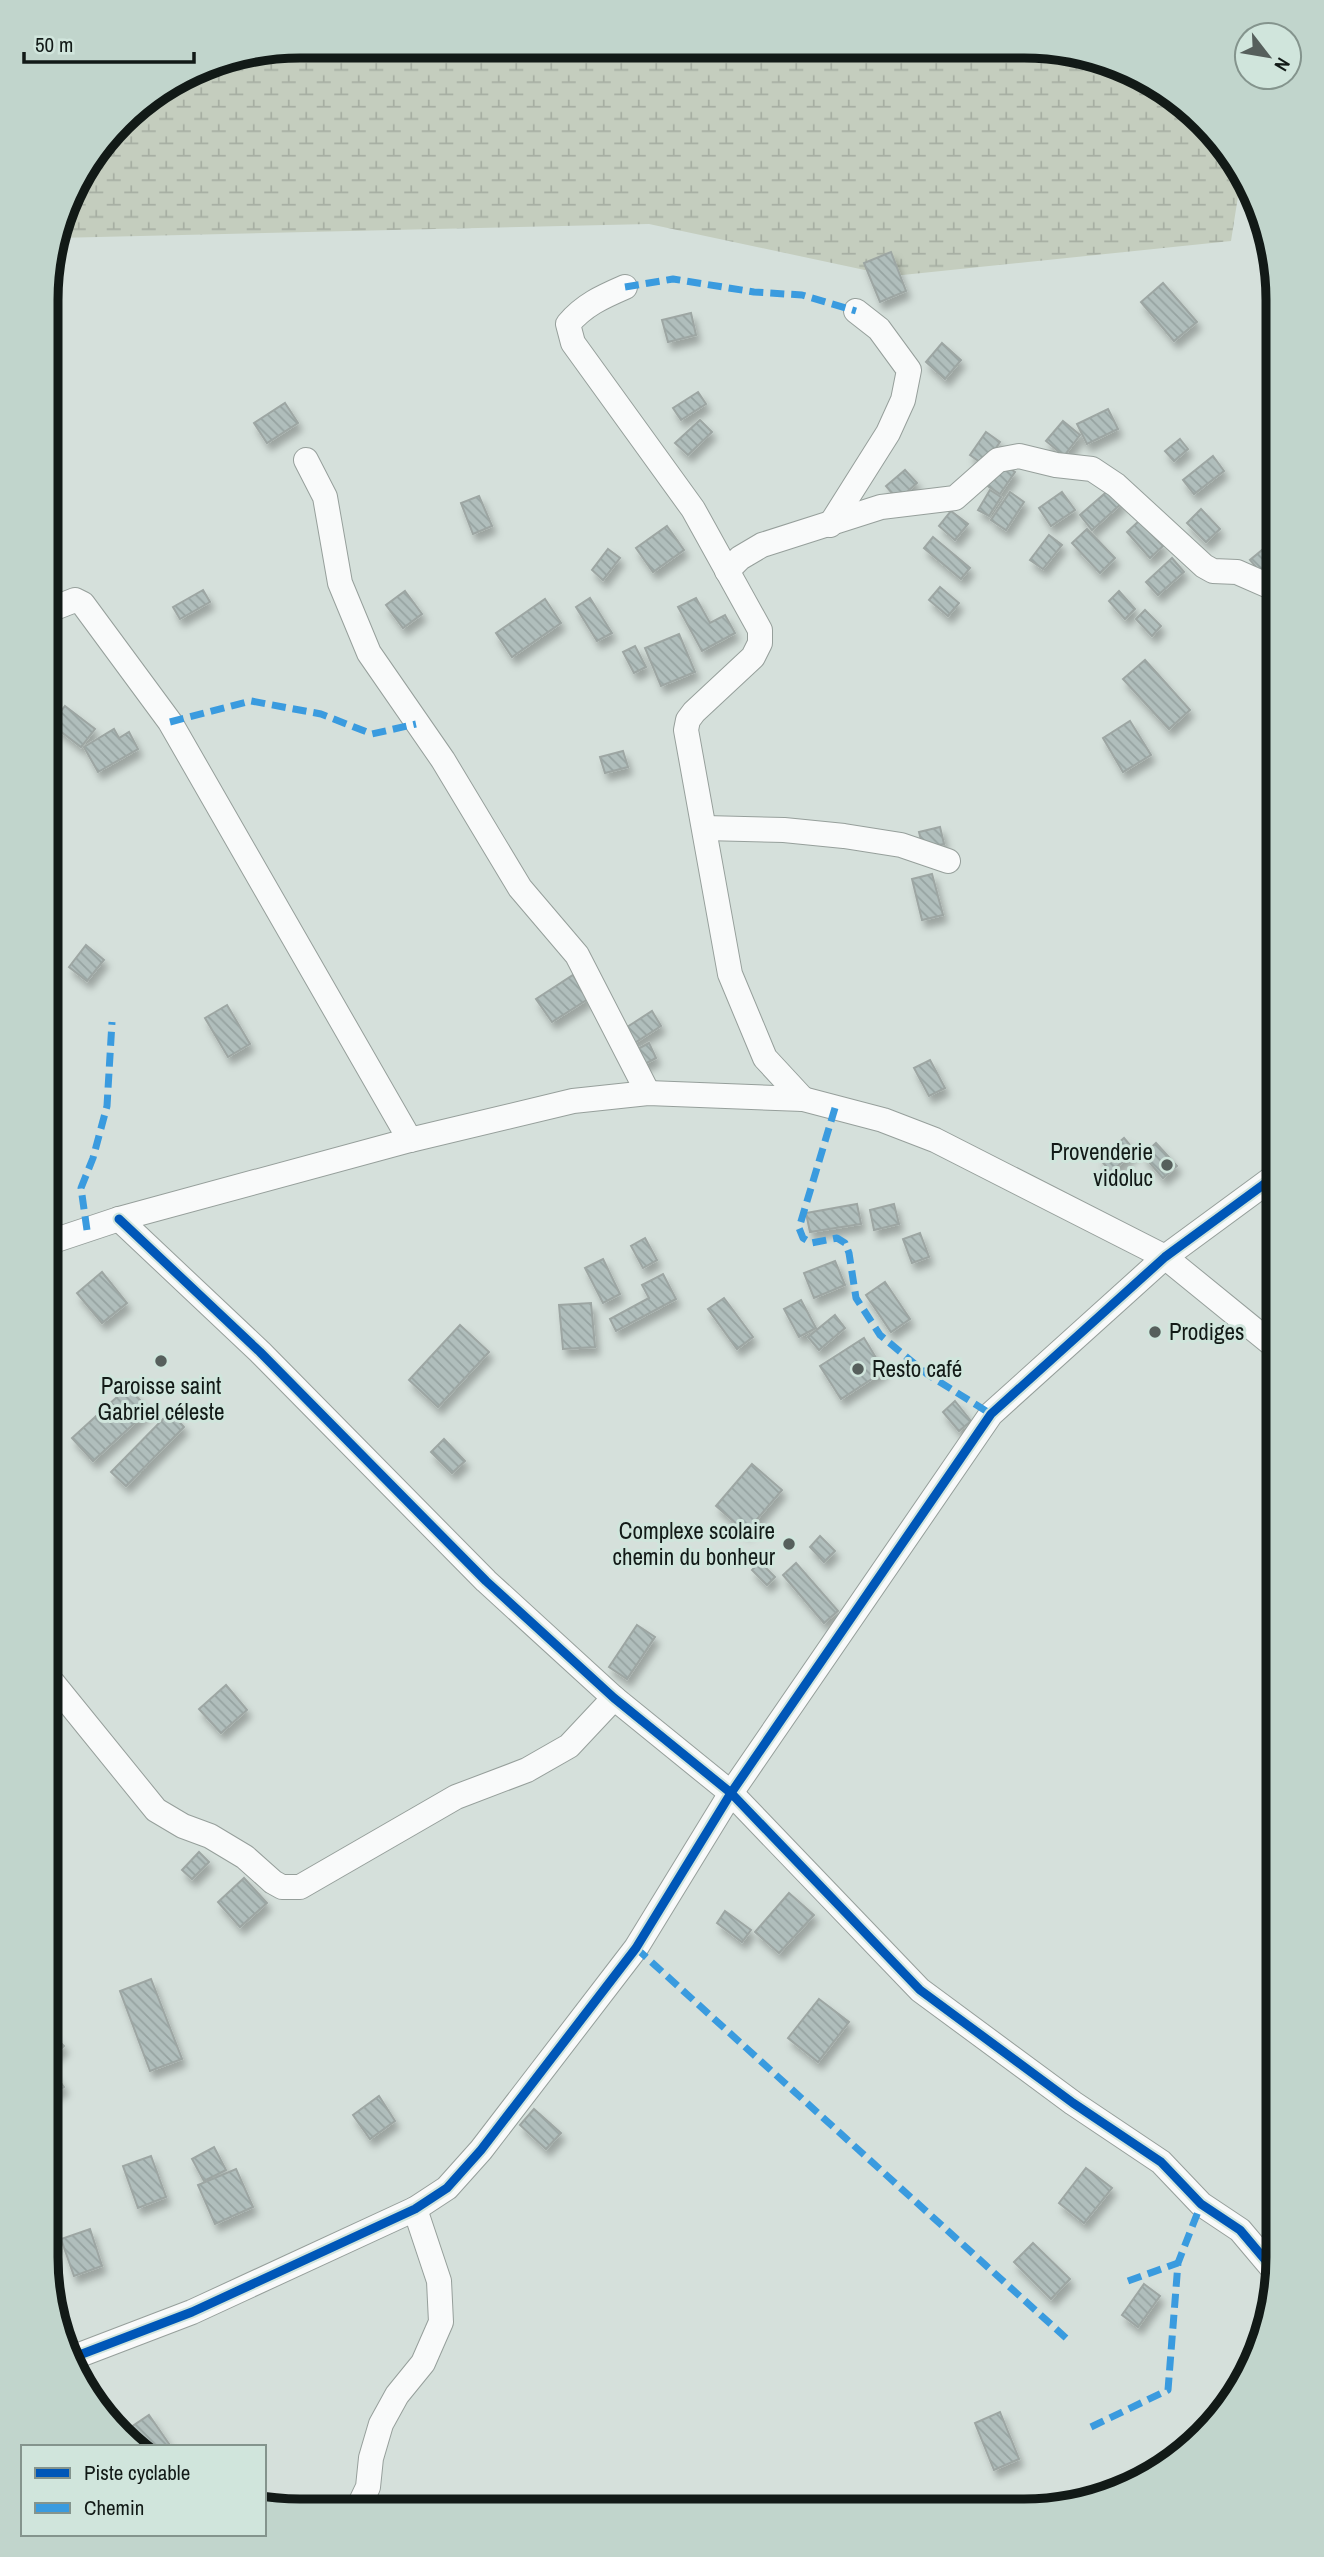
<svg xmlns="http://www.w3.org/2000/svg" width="1324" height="2557" viewBox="0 0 1324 2557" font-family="'Archivo Narrow',sans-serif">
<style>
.wetland{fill:url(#wetland-marsh)}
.building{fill:url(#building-back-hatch);stroke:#9da6a3;stroke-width:2;filter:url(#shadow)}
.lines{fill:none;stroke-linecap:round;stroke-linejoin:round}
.street-casing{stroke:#969f9b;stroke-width:26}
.street{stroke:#f9fafa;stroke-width:24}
.quiet{stroke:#3a9bdf;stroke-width:7;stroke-dasharray:14 7;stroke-linecap:butt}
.cycleway-casing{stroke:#d0e5dc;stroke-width:13}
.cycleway{stroke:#0057b8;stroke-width:9}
.poi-dot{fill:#565f5c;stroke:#d0e5dc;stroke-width:2.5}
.labels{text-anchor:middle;stroke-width:6;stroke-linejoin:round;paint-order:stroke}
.poi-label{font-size:23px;fill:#121a17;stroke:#d0e5dc;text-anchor:end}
.rim{fill:none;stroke:#121a17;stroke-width:9}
</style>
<defs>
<pattern id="wetland-marsh" width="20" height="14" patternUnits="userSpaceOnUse" patternTransform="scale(1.75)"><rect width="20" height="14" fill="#c4cdbe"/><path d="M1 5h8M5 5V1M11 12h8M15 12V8" fill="none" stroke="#a7afa3"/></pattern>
<pattern id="building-back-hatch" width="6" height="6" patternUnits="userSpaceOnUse" patternTransform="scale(1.75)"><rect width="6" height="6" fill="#b0bebc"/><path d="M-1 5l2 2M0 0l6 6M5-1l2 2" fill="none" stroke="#96a3a1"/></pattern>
<filter id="shadow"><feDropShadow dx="4" dy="7" stdDeviation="3.5" flood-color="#0004"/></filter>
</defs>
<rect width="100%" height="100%" fill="#d5e0db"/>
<path class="wetland" d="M299,46L1074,50L1192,108L1235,158L1242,171L1231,241L893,276L649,224L56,238L72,187L132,109L203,65Z"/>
<g class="building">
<path d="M891,252L906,291L880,302L864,263Z"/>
<path d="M1163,283L1197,322L1174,341L1141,302Z"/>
<path d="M691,313L696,335L668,342L662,320Z"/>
<path d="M942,343L961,360L945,379L926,362Z"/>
<path d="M698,392L706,404L681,420L673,408Z"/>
<path d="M285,403L298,423L267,443L254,423Z"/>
<path d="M1108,409L1118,429L1087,444L1077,424Z"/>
<path d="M700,420L712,432L688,455L675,443Z"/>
<path d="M1063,421L1080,435L1064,456L1046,441Z"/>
<path d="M986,432L1000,442L984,465L970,455Z"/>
<path d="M1180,439L1188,449L1174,461L1165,451Z"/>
<path d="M1213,456L1224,471L1194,494L1183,480Z"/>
<path d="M1000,462L1015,472L1000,494L986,485Z"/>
<path d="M905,470L917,483L898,500L886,486Z"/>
<path d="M1110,489L1122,503L1092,530L1080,515Z"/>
<path d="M990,490L1001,497L989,516L978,510Z"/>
<path d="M1010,492L1024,502L1006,530L991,520Z"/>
<path d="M1062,492L1075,510L1051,526L1039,508Z"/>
<path d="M479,496L492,526L473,534L461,503Z"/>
<path d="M1201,509L1220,529L1206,542L1187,523Z"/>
<path d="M951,511L968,524L955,540L939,526Z"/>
<path d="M1139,521L1163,546L1150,558L1127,532Z"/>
<path d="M667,526L684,550L653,572L636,548Z"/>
<path d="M1087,529L1115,558L1100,573L1072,543Z"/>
<path d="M1049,535L1062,545L1043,569L1030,560Z"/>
<path d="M933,537L970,568L961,579L924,548Z"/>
<path d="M1273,541L1278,548V567L1265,578L1250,560Z"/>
<path d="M608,549L620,558L603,580L592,570Z"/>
<path d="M1172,558L1184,572L1158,595L1146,582Z"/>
<path d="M940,587L959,603L948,616L929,600Z"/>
<path d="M203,590L210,602L180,619L173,607Z"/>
<path d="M405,591L422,614L403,628L386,605Z"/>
<path d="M1119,591L1135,609L1125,619L1109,601Z"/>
<path d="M590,598L612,633L597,641L576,607Z"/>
<path d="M696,598L710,623L725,615L735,633L702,651L678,607Z"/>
<path d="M545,599L561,623L512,657L496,633Z"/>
<path d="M1145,610L1161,626L1152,636L1136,619Z"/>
<path d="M679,634L695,672L661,686L645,648Z"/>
<path d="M635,646L646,667L634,673L623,652Z"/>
<path d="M1145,660L1190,710L1169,729L1123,679Z"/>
<path d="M1277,662H1278V692L1273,691Z"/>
<path d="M65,706L95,729L81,747L51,724Z"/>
<path d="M1130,721L1151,755L1123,772L1103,738Z"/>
<path d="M114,729L119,738L129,732L138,749L98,772L84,747Z"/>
<path d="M623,751L628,767L605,773L600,757Z"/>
<path d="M940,827L944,844L923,848L919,832Z"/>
<path d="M932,874L943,915L922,920L912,879Z"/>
<path d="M86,945L104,960L87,981L69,967Z"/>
<path d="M573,975L588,999L552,1022L536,999Z"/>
<path d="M227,1005L250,1044L228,1057L205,1018Z"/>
<path d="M652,1011L661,1026L633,1044L624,1029Z"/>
<path d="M649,1043L656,1058L639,1067L632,1052Z"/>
<path d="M930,1060L945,1088L929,1096L914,1068Z"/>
<path d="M1124,1138L1135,1151L1111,1172L1100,1159Z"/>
<path d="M1156,1143L1177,1166L1163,1178L1143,1155Z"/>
<path d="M857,1204L861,1224L810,1232L806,1213Z"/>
<path d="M894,1204L899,1224L874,1230L870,1210Z"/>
<path d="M920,1233L929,1257L912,1263L903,1239Z"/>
<path d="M645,1238L657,1260L643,1268L631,1246Z"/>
<path d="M603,1259L620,1294L603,1303L585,1268Z"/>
<path d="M835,1261L845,1285L814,1298L804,1273Z"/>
<path d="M102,1272L127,1303L102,1323L77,1293Z"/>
<path d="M663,1274L676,1299L616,1331L610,1319L649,1298L642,1285Z"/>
<path d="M885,1282L910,1319L891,1332L866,1295Z"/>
<path d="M724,1298L753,1337L737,1349L708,1309Z"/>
<path d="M801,1300L816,1328L799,1337L784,1309Z"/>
<path d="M591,1303L595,1347L563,1349L559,1305Z"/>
<path d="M835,1315L845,1328L819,1350L808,1337Z"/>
<path d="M460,1325L489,1352L438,1407L409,1380Z"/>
<path d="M864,1338L884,1371L841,1399L820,1366Z"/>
<path d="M128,1387L149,1410L93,1461L72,1438Z"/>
<path d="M955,1401L971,1421L959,1431L943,1412Z"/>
<path d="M170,1412L184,1427L126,1486L111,1472Z"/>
<path d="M444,1439L465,1461L452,1473L431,1452Z"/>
<path d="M752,1464L782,1490L746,1532L716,1506Z"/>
<path d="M820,1536L835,1551L824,1562L810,1547Z"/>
<path d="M760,1562L775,1577L767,1585L752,1570Z"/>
<path d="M796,1563L838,1611L824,1623L783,1575Z"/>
<path d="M637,1625L655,1637L627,1679L609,1667Z"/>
<path d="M226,1685L247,1710L221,1733L199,1709Z"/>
<path d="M199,1852L209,1862L192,1879L182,1870Z"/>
<path d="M244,1878L267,1903L240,1927L218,1902Z"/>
<path d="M789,1893L814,1915L779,1953L755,1932Z"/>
<path d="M725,1911L751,1930L742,1942L717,1923Z"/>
<path d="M151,1979L182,2059L150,2071L120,1991Z"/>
<path d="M819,1999L849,2022L818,2062L788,2038Z"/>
<path d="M46,2028L64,2046L46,2065Z"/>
<path d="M51,2069L64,2087L46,2100V2073Z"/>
<path d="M379,2096L395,2121L370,2139L353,2115Z"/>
<path d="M534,2109L561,2133L546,2149L520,2125Z"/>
<path d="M214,2147L226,2170L204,2181L192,2159Z"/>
<path d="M151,2156L166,2197L138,2208L123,2166Z"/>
<path d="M1086,2168L1112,2188L1084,2223L1059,2203Z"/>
<path d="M236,2169L253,2207L215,2224L198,2185Z"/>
<path d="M90,2229L102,2266L74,2276L61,2239Z"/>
<path d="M1033,2243L1070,2279L1051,2299L1014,2262Z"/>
<path d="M1144,2284L1160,2296L1138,2327L1122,2315Z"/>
<path d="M57,2310L69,2339L60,2342L54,2312Z"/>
<path d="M1000,2412L1019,2459L994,2470L975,2423Z"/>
<path d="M149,2415L169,2444L166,2447H144L131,2427Z"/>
</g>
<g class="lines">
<g class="street-casing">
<g id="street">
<path d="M625,287C602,297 584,305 568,324L573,343L693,509L760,630V643L753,657L694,712L688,720L686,730L730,974L765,1058L803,1099"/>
<path d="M306,460L325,497L340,583L369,653L443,760L520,888L577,955L648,1093"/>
<path d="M830,525L888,433L903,400L909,370L879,329L856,311"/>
<path d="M727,571L740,558L762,545L881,507L955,498L998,460L1019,456L1056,465L1092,469L1116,485L1204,566L1213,571L1237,572L1278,590"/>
<path d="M47,611L75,600L83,604L170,722L410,1140"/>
<path d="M705,828L784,830L844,836L901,845L948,861"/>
<path d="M119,1219L260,1352L486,1581L614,1698L731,1793L920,1990L1073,2103L1161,2162L1201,2204L1240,2230L1278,2275"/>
<path d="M47,1243L119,1219L410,1140L573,1101L648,1093L803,1099L883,1120L935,1140L1165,1257L1278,1349"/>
<path d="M46,1679L53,1683L156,1810L183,1826L210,1836L245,1857L273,1882L282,1887H300L456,1797L527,1770L569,1746L614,1698"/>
<path d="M69,2359L192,2312L415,2209L447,2188L481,2150L636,1948L731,1793L991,1414L1165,1257L1278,1174"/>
<path d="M357,2510L368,2487L371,2458L381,2424L397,2395L423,2363L441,2322L439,2281L415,2209"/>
</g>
</g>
<use href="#street" class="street"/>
<g class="quiet">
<path d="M625,287L673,279L754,292L802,295L856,311"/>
<path d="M170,722L251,701L321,714L372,734L416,724"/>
<path d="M835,1108L799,1228L803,1238L811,1243L837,1238L845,1243L849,1253L856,1298L880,1335L927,1374L991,1414"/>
<path d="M87,1230L81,1188L93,1158L107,1106L112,1022"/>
<path d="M636,1948L1066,2338"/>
<path d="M1128,2281L1178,2263"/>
<path d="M1091,2427L1168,2390L1178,2263L1201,2204"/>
</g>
<g class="cycleway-casing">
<g id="cycleway">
<path d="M119,1219L260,1352L486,1581L614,1698L731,1793L920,1990L1073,2103L1161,2162L1201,2204L1240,2230L1278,2275"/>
<path d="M69,2359L192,2312L415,2209L447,2188L481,2150L636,1948L731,1793L991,1414L1165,1257L1278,1174"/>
</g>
</g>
<use href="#cycleway" class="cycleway"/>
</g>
<g class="poi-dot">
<circle cx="1167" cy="1165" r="7"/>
<circle cx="1155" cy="1332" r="7"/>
<circle cx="161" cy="1361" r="7"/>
<circle cx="858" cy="1369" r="7"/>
<circle cx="789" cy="1544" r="7"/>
</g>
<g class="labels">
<g class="poi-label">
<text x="1153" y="1160">Provenderie<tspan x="1153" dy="26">vidoluc</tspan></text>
<text x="1169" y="1340" text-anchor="start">Prodiges</text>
<text x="872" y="1377" text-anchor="start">Resto café</text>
<text x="161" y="1394" text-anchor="middle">Paroisse saint<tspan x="161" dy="26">Gabriel céleste</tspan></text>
<text x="775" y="1539">Complexe scolaire<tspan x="775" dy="26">chemin du bonheur</tspan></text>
</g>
</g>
<path d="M0 0H1324V2557H0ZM300 58H1024A242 242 0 0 1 1266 300V2257A242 242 0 0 1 1024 2499H300A242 242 0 0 1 58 2257V300A242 242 0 0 1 300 58Z" fill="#c1d5cc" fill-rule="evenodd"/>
<path class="rim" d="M300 58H1024A242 242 0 0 1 1266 300V2257A242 242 0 0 1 1024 2499H300A242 242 0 0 1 58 2257V300A242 242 0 0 1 300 58Z"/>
<rect x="21" y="2445" width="245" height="91" fill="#d0e5dc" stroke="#84948d" stroke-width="2"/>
<rect x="35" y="2468" width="35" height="10" fill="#0057b8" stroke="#84948d" stroke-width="2"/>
<text x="84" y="2480" font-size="21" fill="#121a17">Piste cyclable</text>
<rect x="35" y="2503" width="35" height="10" fill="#3a9bdf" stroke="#84948d" stroke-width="2"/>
<text x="84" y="2515" font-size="21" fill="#121a17">Chemin</text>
<g transform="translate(1268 56) rotate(121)"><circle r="33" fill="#d0e5dc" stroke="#84948d" stroke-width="2"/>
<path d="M0-5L12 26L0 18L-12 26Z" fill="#565f5c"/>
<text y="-10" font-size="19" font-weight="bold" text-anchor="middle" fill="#121a17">N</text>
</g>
<path d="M24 52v10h170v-10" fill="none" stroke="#121a17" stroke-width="3.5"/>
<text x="35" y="52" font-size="21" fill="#121a17" stroke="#d0e5dc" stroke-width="5" paint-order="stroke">50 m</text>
</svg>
